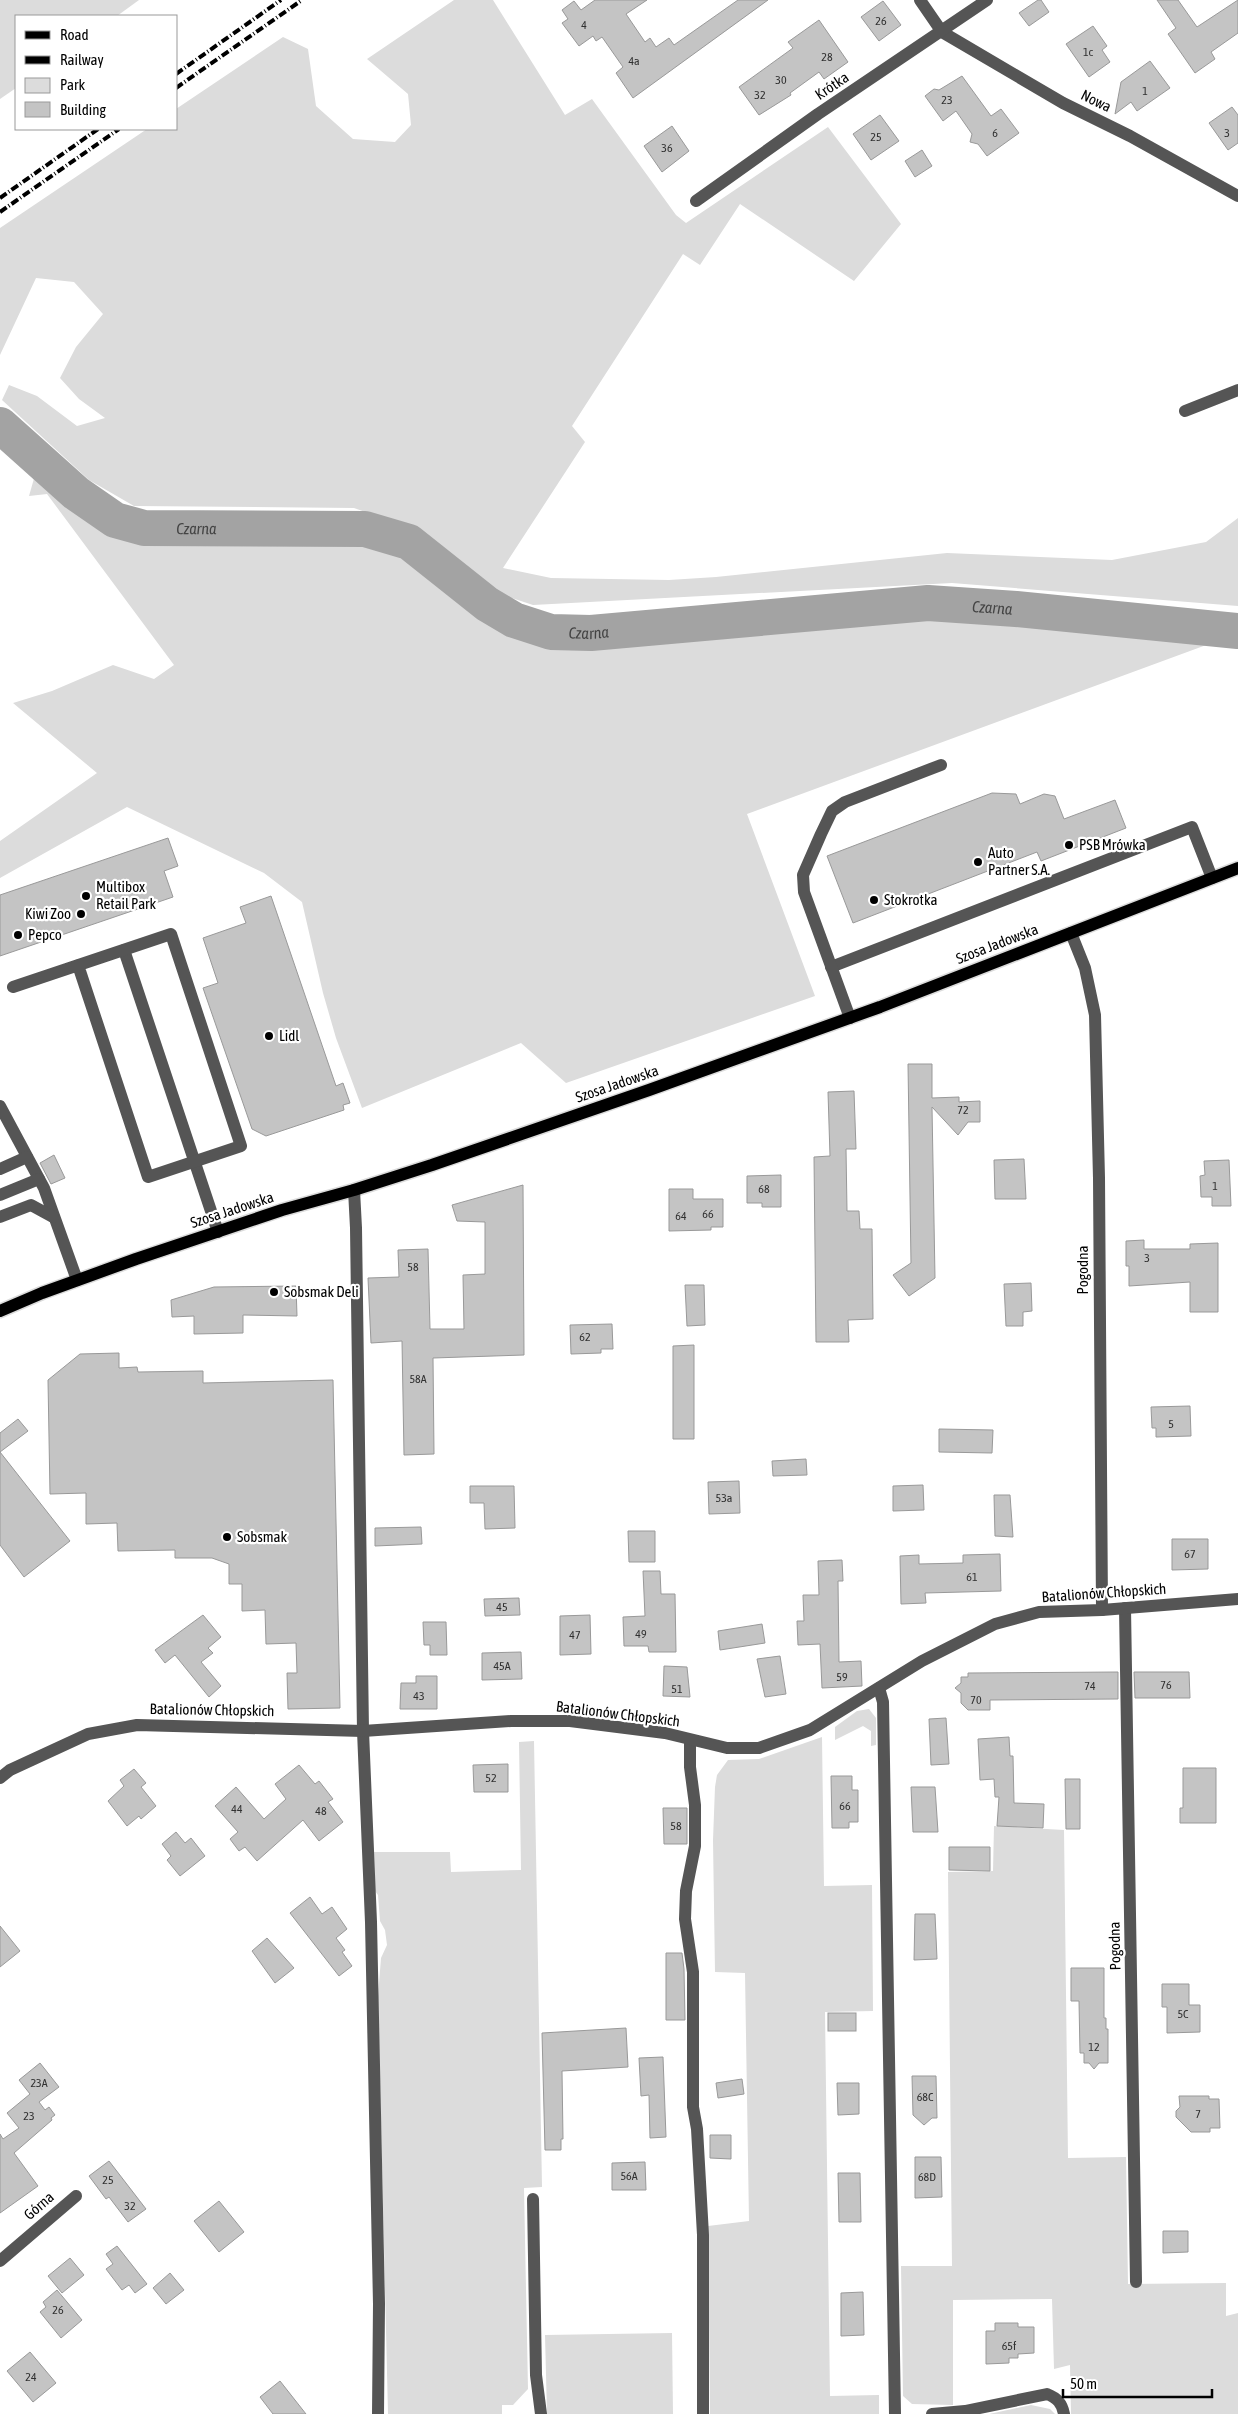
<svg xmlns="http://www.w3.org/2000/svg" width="1238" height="2414" viewBox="0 0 1238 2414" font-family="'Asap Condensed',sans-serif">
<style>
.green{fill:#dcdcdc}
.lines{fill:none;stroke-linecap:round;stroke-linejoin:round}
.river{stroke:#a3a3a3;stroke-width:36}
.building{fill:#c4c4c4;stroke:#999}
.major-casing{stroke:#dbdbdb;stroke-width:15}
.minor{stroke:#555;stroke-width:12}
.major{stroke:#000;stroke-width:12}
.rail{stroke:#000;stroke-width:4;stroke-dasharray:8 2.5 1 2.5;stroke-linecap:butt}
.poi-dot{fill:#000;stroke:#fff;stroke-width:2}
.labels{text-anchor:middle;stroke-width:4.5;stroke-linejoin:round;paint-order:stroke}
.number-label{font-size:12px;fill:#313131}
.street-label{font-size:15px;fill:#000;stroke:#fff}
.poi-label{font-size:15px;fill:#000;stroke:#fff;text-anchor:start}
.water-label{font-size:16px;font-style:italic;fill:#444;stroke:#fff}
</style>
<rect width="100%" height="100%" fill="#fff"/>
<g class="green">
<path d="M0,0H139L117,16H16V88L0,99Z"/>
<path d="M454,0H493L565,115L592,99L676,215L686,223L828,127L901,224L854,281L740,204L700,265L683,254L572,426L585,442L503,568L551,578L669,580L716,577L947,553L1112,560L1206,542L1238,518V606L952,583L533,605L487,590L396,523L354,508L134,506L89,480L2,400L9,385L37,396L77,426L105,418L79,399L60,378L76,347L103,314L74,282L36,278L0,355V228L147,129H176V109L283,37L308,49L316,106L353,139L395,142L411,125L408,94L367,59Z"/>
<path d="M37,468L110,528L136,538L363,541L398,551L471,610L507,628L547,641L590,643L928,613L1228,637L747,814L815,996L566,1083L521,1043L362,1108L336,1038L323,993L302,902L264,873L127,807L0,878V841L97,773L13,703L52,691L113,665L154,679L174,665L47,494L29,496Z"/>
<path d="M869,1709L876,1718V1745L871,1746V1731L863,1726L835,1740V1727L857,1711Z"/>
<path d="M822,1737L824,1886L872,1885L873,2011L825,2012L830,2396L879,2395V2414H710L708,2226L749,2221L745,1973L715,1972L713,1840L715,1787L717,1775L728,1760L759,1759Z"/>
<path d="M534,1741L542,2187L524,2188L528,2389L513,2405H502V2414H388L378,1996L381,1958L387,1945L385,1930L380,1921L378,1895L375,1891L374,1852H450L451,1872L521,1870L519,1742Z"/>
<path d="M994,1826L1064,1830L1068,2158L1126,2157L1128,2284L1226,2283V2316L1238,2313V2414H1071L1070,2365L1054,2369L1052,2299L953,2300V2405L912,2404L903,2396L901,2266H952L948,1872L993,1871Z"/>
<path d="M672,2333L673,2414H547L545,2335Z"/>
<path d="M1031,2405L1050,2409L1055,2414H989Z"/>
</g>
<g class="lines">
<path class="river" id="s1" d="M0,425L76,493L115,520L144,528L365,529L409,542L487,604L514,620L551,632L591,633L928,603L1016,609L1238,631"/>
</g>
<g class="building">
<path d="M595,0H647L626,14L645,42L650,38L656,47L669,38L674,45L738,0H768L633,98L616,73L623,67L602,37L596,41L593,36L579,46L562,23L568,19L562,10L574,1L581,10Z"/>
<path d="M1038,0H1041L1049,12L1029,26L1019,13Z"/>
<path d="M1157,0H1178L1197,27L1238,0V33L1211,52L1215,59L1195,73L1168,34L1176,28Z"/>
<path d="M883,1L901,25L879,41L861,17Z"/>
<path d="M819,20L848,62L824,79L819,72L790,93L791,95L759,115L739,87L793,48L788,42Z"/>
<path d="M1093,26L1107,46L1102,50L1110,62L1089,77L1066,44Z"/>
<path d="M1150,61L1170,88L1137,111L1131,102L1115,114L1121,82Z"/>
<path d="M962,76L991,116L1001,109L1019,133L987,156L978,144L970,142L972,134L956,111L943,121L925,96L934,89L939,90Z"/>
<path d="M1232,107L1238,115V143L1228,150L1209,123Z"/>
<path d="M880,115L899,141L871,160L853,134Z"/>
<path d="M672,126L689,151L662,172L644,146Z"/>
<path d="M922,150L932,166L915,177L905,161Z"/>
<path d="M992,793L1016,794L1020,804L1044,794L1055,796L1064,819L1115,800L1126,828L1041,861L1037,852L853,923L827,856Z"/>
<path d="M168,838L178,866L164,871L173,897L0,956V895Z"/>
<path d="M271,896L336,1086L343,1083L350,1103L343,1105L344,1110L266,1136L252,1129L203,988L218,983L203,938L246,923L240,907Z"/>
<path d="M908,1064H932V1098L959,1097V1102L980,1101V1122H968L958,1135L932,1107L935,1278L909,1296L893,1275L911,1263Z"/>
<path d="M854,1091L856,1149H846L847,1211H859L860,1229H872L873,1319L848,1320L849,1342H816L814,1157L830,1156L828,1092Z"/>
<path d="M54,1155L65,1178L51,1184L40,1163Z"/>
<path d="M1024,1159L1026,1199H995L994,1160Z"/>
<path d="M1229,1160L1231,1206H1212V1197H1201L1200,1176L1205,1175L1204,1161Z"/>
<path d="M781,1175V1207H762V1203H747V1176Z"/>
<path d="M523,1185L524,1355L433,1358L434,1454L404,1455L402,1341L371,1343L368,1278L399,1277L398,1250L428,1249L430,1329H464L463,1275L485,1274V1222L457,1221L452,1205Z"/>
<path d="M669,1189H693V1199H723V1227H711V1230L669,1231Z"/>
<path d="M1144,1240V1249H1190V1244L1218,1243V1312H1190V1282L1129,1286V1266H1126V1241Z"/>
<path d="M1031,1283L1032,1311L1023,1312V1326H1006L1004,1284Z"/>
<path d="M685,1285H704L705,1325L687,1326Z"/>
<path d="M296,1286L297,1316L243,1315V1333L194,1334V1316L172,1317L171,1300L214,1287Z"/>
<path d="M612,1324L613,1349H601V1353L571,1354L570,1325Z"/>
<path d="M694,1345V1439H673V1346Z"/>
<path d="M119,1353V1368L137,1367L138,1372L203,1371V1383L333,1380L340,1708L288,1709L287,1673H297L296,1643L266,1644L265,1610L242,1611V1584H229V1564L212,1558H175V1550L118,1551L117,1523L86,1524V1493L50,1494L48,1380L80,1354Z"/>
<path d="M1190,1406L1191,1436L1156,1437V1428H1152L1151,1407Z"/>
<path d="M18,1419L28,1431L0,1452V1433Z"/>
<path d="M939,1429L993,1430L992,1453L939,1452Z"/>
<path d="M0,1452L70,1541L24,1577L0,1545Z"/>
<path d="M806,1459L807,1475L773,1476L772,1461Z"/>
<path d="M739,1481L740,1513L709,1514L708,1482Z"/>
<path d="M923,1485L924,1510L893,1511V1486Z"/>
<path d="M470,1486H514L515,1528L485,1529L484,1503H470Z"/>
<path d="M994,1495H1010L1013,1537L995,1536Z"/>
<path d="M421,1527L422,1544L375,1546V1528Z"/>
<path d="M628,1531H655V1562H629Z"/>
<path d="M1172,1539H1208V1569L1172,1570Z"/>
<path d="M1000,1554L1001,1591L925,1593L926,1603L901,1604L900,1556L919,1555V1564L963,1563V1555Z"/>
<path d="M842,1560L843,1581H838L839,1662L861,1661L862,1686L822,1688L820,1644L798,1645L797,1621H804L803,1595H819L818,1561Z"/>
<path d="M643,1571H660L661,1594H675L676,1652H649L648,1646H624L623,1617L645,1616Z"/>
<path d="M519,1598L520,1615L485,1616L484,1599Z"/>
<path d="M203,1615L221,1637L208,1648L213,1653L201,1662L221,1686L209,1697L175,1655L165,1663L155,1650Z"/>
<path d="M590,1615L591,1654L560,1655V1616Z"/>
<path d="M423,1622H446L447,1655H430V1645H424Z"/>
<path d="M762,1624L765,1643L720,1650L718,1631Z"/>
<path d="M521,1652L522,1679L482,1680V1653Z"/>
<path d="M780,1656L786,1694L765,1697L757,1659Z"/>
<path d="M664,1666L687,1667L690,1697L663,1696Z"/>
<path d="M1118,1672V1699L990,1700V1710H968L961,1703V1693L955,1688L961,1683V1677H968V1673Z"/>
<path d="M1134,1672H1189L1190,1698H1135Z"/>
<path d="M416,1676H437V1709H400L401,1683H416Z"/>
<path d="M946,1718L949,1764L931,1765L929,1719Z"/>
<path d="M1009,1737L1010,1756H1013L1014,1803L1044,1804L1043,1828L997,1826L999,1797H995L994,1779L980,1780L978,1739Z"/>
<path d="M508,1764V1792H474L473,1765Z"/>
<path d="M299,1765L315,1784L319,1781L333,1799L328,1802L343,1822L319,1841L303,1820L257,1861L245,1847L239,1851L230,1839L238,1832L215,1806L236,1787L264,1819L286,1799L275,1784Z"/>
<path d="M1183,1768H1216V1823H1180V1808H1183Z"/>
<path d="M134,1769L146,1783L141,1787L156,1806L141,1819L139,1816L127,1826L108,1801L124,1786L120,1780Z"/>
<path d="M831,1776H852V1790H858V1822H849V1828H832Z"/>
<path d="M1065,1779H1080V1829H1066Z"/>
<path d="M911,1787H935L938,1832H913Z"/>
<path d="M663,1808H687V1844H664Z"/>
<path d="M176,1832L185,1843L191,1838L205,1856L180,1876L167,1860L171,1856L162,1844Z"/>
<path d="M949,1847H990V1871L949,1870Z"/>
<path d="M310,1897L322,1914L332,1907L347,1929L336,1938L345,1950L342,1952L352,1966L339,1976L290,1913Z"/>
<path d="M915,1914H935L937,1959L914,1960Z"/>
<path d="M0,1926L20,1951L0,1967Z"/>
<path d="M267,1938L294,1968L275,1983L252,1951Z"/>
<path d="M666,1953H682L684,1969L685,2020H666Z"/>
<path d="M1071,1968H1104V2018H1106V2029H1108V2063H1099L1094,2069L1089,2063H1084V2053H1080L1079,2001H1071Z"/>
<path d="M1162,1984H1189V2005H1200V2032L1167,2033V2007H1162Z"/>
<rect x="828" y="2013" width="28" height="18"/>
<path d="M626,2028L628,2067L562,2071L563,2139H561V2150H545L542,2033Z"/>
<path d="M663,2057L666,2137L650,2138L649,2095L641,2096L639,2058Z"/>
<path d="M40,2063L59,2087L39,2102L45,2110L49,2107L55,2115L51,2118L52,2120L14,2153L38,2186L0,2213V2134L3,2139L19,2128L7,2113L30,2094L19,2080Z"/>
<path d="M912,2076H936L937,2118H932L924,2125L913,2115Z"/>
<path d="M742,2079L744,2094L718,2098L716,2083Z"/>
<path d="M837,2083H859V2114L838,2115Z"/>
<path d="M1179,2096H1209V2099H1219L1220,2128H1210V2132H1191L1176,2117V2111L1180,2107Z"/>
<path d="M710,2135H731V2159L710,2158Z"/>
<path d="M915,2157H941L942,2197L915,2198Z"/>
<path d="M109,2161L146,2209L128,2222L109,2197L106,2199L89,2176Z"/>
<path d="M645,2162L646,2190H612V2163Z"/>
<path d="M838,2173H860L861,2222H839Z"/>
<path d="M219,2201L244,2232L219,2252L194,2221Z"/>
<path d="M1163,2231H1188V2252L1163,2253Z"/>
<path d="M117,2246L147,2284L135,2293L129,2285L122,2290L106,2269L113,2264L106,2254Z"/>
<path d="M70,2258L84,2275L62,2293L48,2276Z"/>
<path d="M170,2273L184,2290L166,2304L153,2288Z"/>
<path d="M57,2290L82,2320L61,2338L40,2312L46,2307L43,2302Z"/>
<path d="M863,2292L864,2335L841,2336V2293Z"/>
<path d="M995,2323H1018V2327H1034V2353L1018,2354V2358H1009V2363L986,2364V2331H995Z"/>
<path d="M30,2352L56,2383L33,2402L7,2371Z"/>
<path d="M280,2381L306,2414H273L260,2397Z"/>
</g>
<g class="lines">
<g class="major-casing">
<path id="major" d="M0,1311L42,1293L136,1259L282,1210L354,1190L432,1165L649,1090L880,1007L1238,868"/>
</g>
<g class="minor">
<path d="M920,0L942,32L1063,103L1130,136L1238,196"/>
<path d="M696,201L818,114L987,0"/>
<path d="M1185,411L1238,390"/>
<path d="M1071,933L1085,968L1095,1015L1099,1178L1102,1610"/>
<path d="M124,950L218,1232"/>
<path d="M831,967L1192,827L1212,878"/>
<path d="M13,987L171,934L241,1146L148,1177L78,965"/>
<path d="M850,1018L804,892L803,875L821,834L832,811L845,802L941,765"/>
<path d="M0,1106L44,1188L77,1280"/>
<path d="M0,1169L27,1157"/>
<path d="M354,1190L356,1228L363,1731L371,1922L379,2304L378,2414"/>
<path d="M0,1195L39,1179"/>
<path d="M0,1217L31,1205L53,1217"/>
<path d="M1125,1608L1136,2282"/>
<path d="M879,1688L883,1702L895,2414"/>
<path d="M690,1740V1767L695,1805V1846L686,1891L685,1919L693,1972V2107L697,2129L703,2235V2414"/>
<path d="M0,1778L10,1770L88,1734L137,1725L363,1731L511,1721H570L665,1733L727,1748H759L810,1730L922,1661L995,1624L1039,1612L1102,1610L1238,1599"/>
<path d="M533,2199L536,2375L541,2414"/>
<path d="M0,2261L76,2196"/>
<path d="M932,2414L965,2411L1047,2394C1057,2398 1062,2403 1064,2414"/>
</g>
<use href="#major" class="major"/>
<g class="rail">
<path d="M176,74L281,0"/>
<path d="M176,88L302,0"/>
<path d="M0,198L98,129"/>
<path d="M0,212L119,129"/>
</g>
</g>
<g class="poi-dot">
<circle cx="1069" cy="845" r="5"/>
<circle cx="978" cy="862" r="5"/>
<circle cx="86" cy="896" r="5"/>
<circle cx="874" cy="900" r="5"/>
<circle cx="81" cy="914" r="5"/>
<circle cx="18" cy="935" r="5"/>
<circle cx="269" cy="1036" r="5"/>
<circle cx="274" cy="1292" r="5"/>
<circle cx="227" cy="1537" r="5"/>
</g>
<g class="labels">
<g class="number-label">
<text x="881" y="25">26</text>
<text x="584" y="29">4</text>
<text x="1088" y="56">1c</text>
<text x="827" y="61">28</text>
<text x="634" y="65">4a</text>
<text x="781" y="84">30</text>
<text x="1145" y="95">1</text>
<text x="760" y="99">32</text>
<text x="947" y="104">23</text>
<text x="995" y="137">6</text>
<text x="1227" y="137">3</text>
<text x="876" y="141">25</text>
<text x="667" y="152">36</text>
<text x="963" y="1114">72</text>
<text x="1215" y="1190">1</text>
<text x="764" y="1193">68</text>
<text x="708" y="1218">66</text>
<text x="681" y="1220">64</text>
<text x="1147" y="1262">3</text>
<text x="413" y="1271">58</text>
<text x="585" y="1341">62</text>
<text x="418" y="1383">58A</text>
<text x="1171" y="1428">5</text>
<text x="724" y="1502">53a</text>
<text x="1190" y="1558">67</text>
<text x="972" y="1581">61</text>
<text x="502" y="1611">45</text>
<text x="641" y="1638">49</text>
<text x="575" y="1639">47</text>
<text x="502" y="1670">45A</text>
<text x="842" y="1681">59</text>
<text x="1166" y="1689">76</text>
<text x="1090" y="1690">74</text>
<text x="677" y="1693">51</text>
<text x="419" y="1700">43</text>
<text x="976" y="1704">70</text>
<text x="491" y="1782">52</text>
<text x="845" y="1810">66</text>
<text x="237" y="1813">44</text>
<text x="321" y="1815">48</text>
<text x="676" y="1830">58</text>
<text x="1183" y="2018">5C</text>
<text x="1094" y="2051">12</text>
<text x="39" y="2087">23A</text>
<text x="925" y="2101">68C</text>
<text x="1198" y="2118">7</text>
<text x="29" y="2120">23</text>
<text x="629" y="2180">56A</text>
<text x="927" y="2181">68D</text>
<text x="108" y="2184">25</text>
<text x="130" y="2210">32</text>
<text x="58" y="2314">26</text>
<text x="1009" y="2350">65f</text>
<text x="31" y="2381">24</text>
</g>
<g class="street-label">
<text transform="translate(832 86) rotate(-34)" y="5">Krótka</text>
<text transform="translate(1096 101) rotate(26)" y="5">Nowa</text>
<text transform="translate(997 944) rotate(-21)" y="5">Szosa Jadowska</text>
<text transform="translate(617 1084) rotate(-19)" y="5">Szosa Jadowska</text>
<text transform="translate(232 1210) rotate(-18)" y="5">Szosa Jadowska</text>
<text transform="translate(1083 1270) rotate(-90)" y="5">Pogodna</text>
<text transform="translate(1104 1593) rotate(-4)" y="5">Batalionów Chłopskich</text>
<text transform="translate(212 1710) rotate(1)" y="5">Batalionów Chłopskich</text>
<text transform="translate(618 1714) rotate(7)" y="5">Batalionów Chłopskich</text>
<text transform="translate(1115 1946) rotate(-91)" y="5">Pogodna</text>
<text transform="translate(39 2206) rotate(-41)" y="5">Górna</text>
</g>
<g class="poi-label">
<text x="1079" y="850">PSB Mrówka</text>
<text x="988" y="858">Auto<tspan x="988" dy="17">Partner S.A.</tspan></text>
<text x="96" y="892">Multibox<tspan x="96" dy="17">Retail Park</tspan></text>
<text x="884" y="905">Stokrotka</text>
<text x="71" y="919" text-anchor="end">Kiwi Zoo</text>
<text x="28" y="940">Pepco</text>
<text x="279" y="1041">Lidl</text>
<text x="284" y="1297">Sobsmak Deli</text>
<text x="237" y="1542">Sobsmak</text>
</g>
<g class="water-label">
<text dy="6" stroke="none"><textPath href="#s1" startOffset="232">Czarna</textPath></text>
<text dy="6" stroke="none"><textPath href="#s1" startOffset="1059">Czarna</textPath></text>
<text dy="6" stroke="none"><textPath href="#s1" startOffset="654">Czarna</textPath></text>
</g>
</g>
<rect x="15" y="15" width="162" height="115" fill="#ffffff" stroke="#999999"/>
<rect x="25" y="31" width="25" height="8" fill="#000000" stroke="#999999"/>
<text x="60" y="40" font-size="15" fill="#000000">Road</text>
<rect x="25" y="56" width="25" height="8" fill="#000000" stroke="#999999"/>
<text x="60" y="65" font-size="15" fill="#000000">Railway</text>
<rect x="25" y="78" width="25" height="15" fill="#dcdcdc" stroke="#999999"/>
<text x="60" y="90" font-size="15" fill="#000000">Park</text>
<rect x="25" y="102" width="25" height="15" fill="#c4c4c4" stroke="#999999"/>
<text x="60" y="115" font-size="15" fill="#000000">Building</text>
<path d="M1063 2389v8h149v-8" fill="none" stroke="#000000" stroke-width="2.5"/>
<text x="1070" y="2389" font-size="15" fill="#000000" stroke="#ffffff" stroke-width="4" paint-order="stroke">50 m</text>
</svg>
